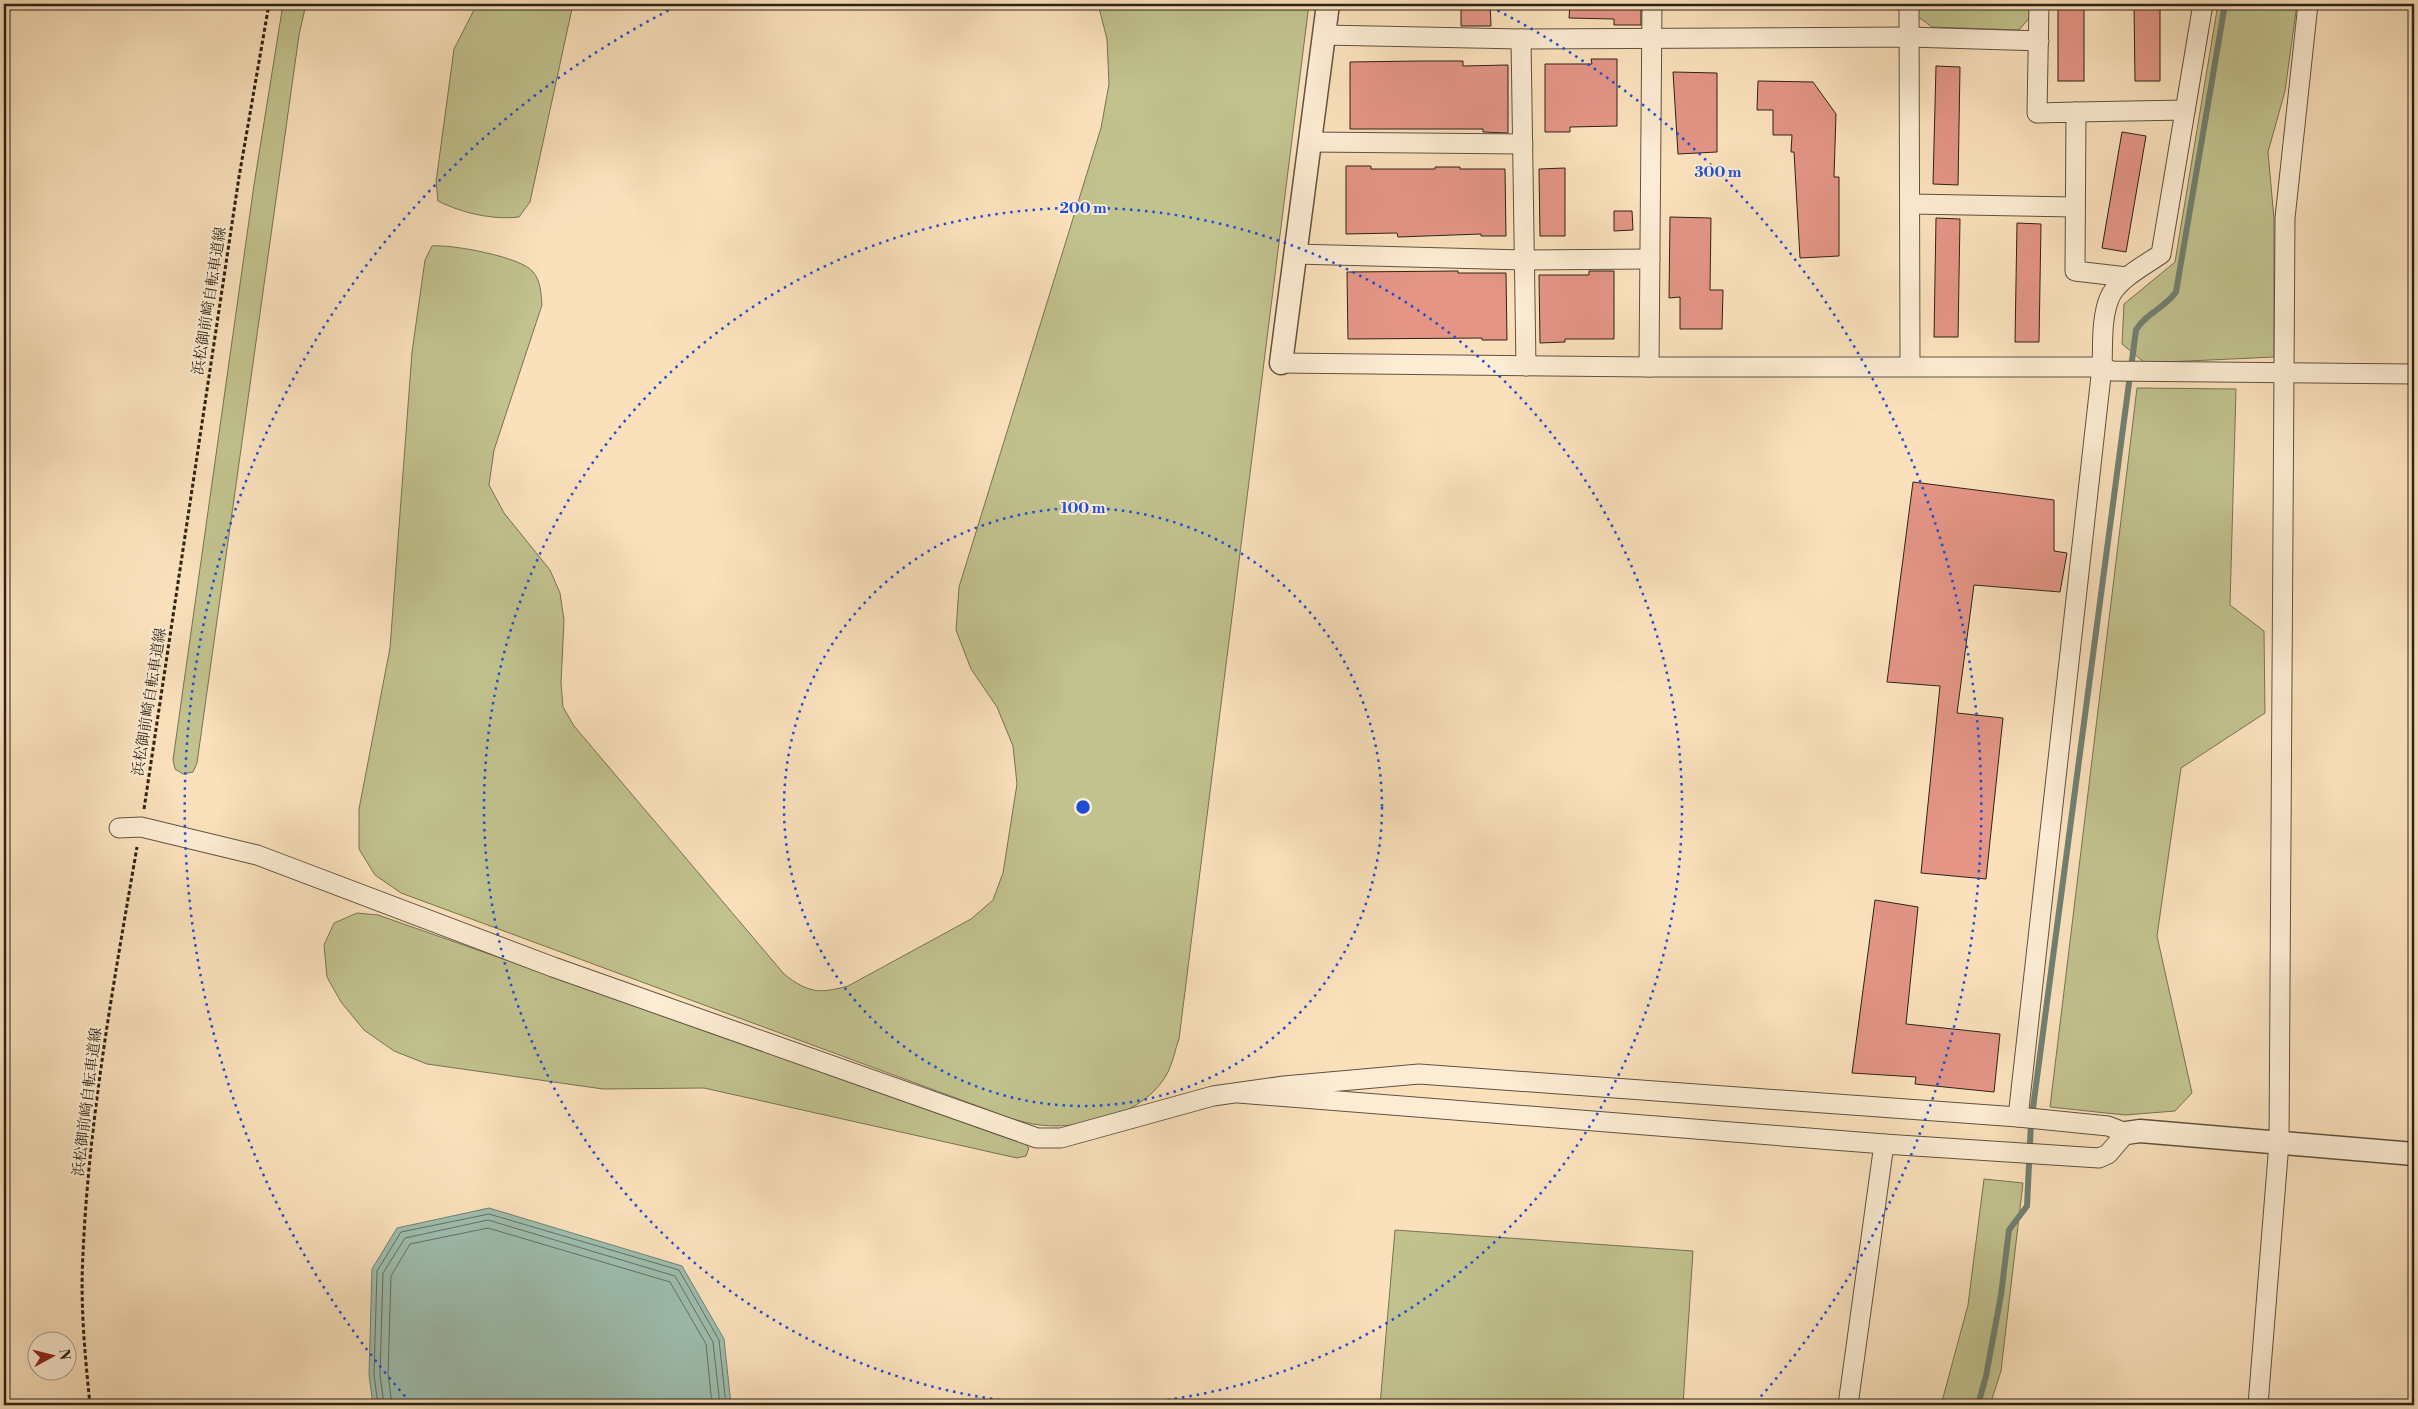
<svg xmlns="http://www.w3.org/2000/svg" width="2418" height="1409" viewBox="0 0 2418 1409" font-family="'Libre Bodoni','Noto Serif JP',serif">
<style>
.green{fill:#c1c28e;stroke:#777252}
.water{fill:#9ebeaf;stroke:#718072}
.lines{fill:none;stroke-linecap:round;stroke-linejoin:round}
.shore{stroke:#667062;stroke-width:1}
.stream{stroke:#718072;stroke-width:6}
.building{fill:#e49586;stroke:#2d2316}
.minor-casing{stroke:#605240;stroke-width:21}
.tertiary-casing{stroke:#605240;stroke-width:25}
.path{stroke:#2d2316;stroke-width:3;stroke-dasharray:4 2.5;stroke-linecap:butt}
.minor{stroke:#fcecd3;stroke-width:19}
.tertiary{stroke:#fcecd3;stroke-width:22}
.ring{fill:none;stroke:#1d4ed8;stroke-width:2.5;stroke-dasharray:2.5 5}
.labels{text-anchor:middle;stroke-width:4;stroke-linejoin:round;paint-order:stroke}
.street-label{font-size:15px;fill:#2d2316;stroke:#fcecd3}
.centre{fill:#1d4ed8;stroke:#fcecd3;stroke-width:2.5}
.ring-label{font-size:15px;text-anchor:middle;font-weight:bold;fill:#1d4ed8;stroke:#fcecd3;stroke-width:4;stroke-linejoin:round;paint-order:stroke}
</style>
<rect width="100%" height="100%" fill="#fae1bc"/>
<filter id="stains"><feTurbulence type="fractalNoise" baseFrequency=".004" numOctaves="4"/><feColorMatrix values="0 0 0 0 .2 0 0 0 0 .09 0 0 0 0 .02 0 0 0 .5 -.17"/></filter>
<radialGradient id="worn" r=".72"><stop offset=".6" stop-color="#630" stop-opacity="0"/><stop offset="1" stop-color="#630" stop-opacity=".3"/></radialGradient>
<g class="green">
<path d="M283,4H306L299,35L197,763L193,772L183,774L175,769L173,760L254,185Z"/>
<path d="M477,4H573L530,202L519,217C492,220 462,213 438,201L436,182L454,49Z"/>
<path d="M1098,4H1309L1179,1039C1175,1050 1173,1062 1168,1072C1147,1114 1084,1130 1040,1125C1030,1124 1020,1121 1010,1118L401,893L375,875L359,849V809L390,648L412,352L425,260L432,246C451,244 522,257 533,272C541,281 541,294 542,305L494,450L489,485L504,513L550,570L560,593L564,620L561,683L563,707L574,726L784,974C808,993 819,994 848,986L971,919L993,900L1003,873L1017,784L1013,746L997,707L971,669L956,630L959,587L1101,128L1109,84L1107,39Z"/>
<path d="M1917,4H2030V17L2019,30L1932,27L1917,16Z"/>
<path d="M2218,4H2297L2285,91L2268,152L2274,219V357L2145,363L2122,344L2124,304L2175,262Z"/>
<path d="M2137,388L2236,389L2230,605L2264,631L2265,713L2181,768L2157,936L2192,1093L2175,1111L2125,1115L2050,1107Z"/>
<path d="M357,913L378,915L1022,1141L1029,1148L1026,1156L1017,1158L704,1088L603,1089L427,1064L394,1051L364,1030L341,1002L327,977L324,945L334,923Z"/>
<path d="M1984,1179L2023,1183L2001,1371L1990,1405H1941L1968,1305Z"/>
<path d="M1395,1230L1693,1251L1683,1405H1380Z"/>
</g>
<path class="water" d="M489,1208L682,1266L724,1339L731,1405H373L369,1375L372,1269L397,1228Z"/>
<g class="lines">
<g class="shore">
<path d="M378,1405L374,1375L377,1271L401,1232L489,1214L679,1270L719,1340L726,1405"/>
<path d="M384,1405L380,1375L383,1273L405,1238L488,1220L675,1276L713,1342L720,1405"/>
<path d="M392,1405L388,1374L391,1276L410,1244L488,1228L670,1282L706,1344L712,1405"/>
</g>
<path class="stream" d="M1978,1405L1986,1376L2001,1295L2009,1230L2027,1206L2031,1123L2136,330C2146,313 2165,308 2176,292L2225,4"/>
</g>
<g class="building">
<path d="M1461,4H1490L1491,26H1461Z"/>
<path d="M1570,4H1641V25H1614V19L1569,18Z"/>
<rect x="2058" y="4" width="26" height="77"/>
<path d="M2134,4H2160V81H2135Z"/>
<path d="M1591,59H1617V126L1570,127V132H1545V64H1592Z"/>
<path d="M1419,61H1463V66L1508,65V133L1483,132V129H1350V62Z"/>
<path d="M1936,66L1960,67L1958,185L1933,184Z"/>
<path d="M1673,72L1717,73V152L1678,154Z"/>
<path d="M1758,81L1813,82L1836,114L1834,177H1839V256L1800,258L1794,152H1791L1792,135H1773V110H1757Z"/>
<path d="M2122,132L2146,136L2126,252L2102,248Z"/>
<path d="M1346,166H1371V169H1435V167H1460V169H1505L1506,236H1481V234L1398,237L1397,233L1346,234Z"/>
<path d="M1565,168V236H1540L1539,169Z"/>
<path d="M1614,211H1632L1633,230L1614,231Z"/>
<path d="M1670,217L1711,218L1710,290H1723L1722,329H1680V297L1669,298Z"/>
<path d="M1936,218L1960,219L1958,337H1934Z"/>
<path d="M2017,223L2041,224L2039,342H2015Z"/>
<path d="M1458,271V273H1506L1507,340H1482V338L1348,339L1347,272Z"/>
<path d="M1589,271H1614V339H1565V342L1540,343L1539,275H1589Z"/>
<path d="M1913,482L2054,500V551L2067,553L2060,592L1974,585L1957,713L2003,718L1986,879L1921,873L1940,686L1887,682Z"/>
<path d="M1875,900L1918,907L1906,1024L2000,1034L1994,1092L1915,1084L1916,1077L1852,1073Z"/>
</g>
<g class="lines">
<g class="minor-casing">
<g id="minor">
<path d="M1909,4L1910,366"/>
<path d="M2039,4L2037,113L2076,112L2075,271L2127,277"/>
<path d="M1324,35L1521,39L1909,37L2039,41"/>
<path d="M1521,39L1526,366"/>
<path d="M2076,112L2185,110"/>
<path d="M1310,142L1523,144"/>
<path d="M1911,204L2075,207"/>
<path d="M1295,254L1524,260L1650,259"/>
<path d="M1281,363L1649,367H2102L2112,371L2414,374"/>
<path d="M1649,367L1652,4"/>
<path d="M119,828L141,827L257,855L553,967L1037,1138H1061L1213,1096L1284,1086L1419,1074L2018,1117L2108,1126L2126,1133L2108,1154L2099,1158L1884,1144L1238,1093"/>
<path d="M2018,1117L2102,367C2103,345 2101,320 2109,299C2116,280 2145,265 2161,254L2203,4"/>
<path d="M1848,1405L1884,1144"/>
<path d="M2258,1405L2279,1143L2285,218L2308,4"/>
</g>
</g>
<g class="tertiary-casing">
<g id="tertiary">
<path d="M1281,363L1328,4"/>
<path d="M2126,1133L2140,1131L2414,1154"/>
</g>
</g>
<g class="path">
<path d="M144,809L239,177L269,4"/>
<path d="M90,1405C85,1355 80,1304 83,1254C89,1117 114,981 137,847"/>
</g>
<use href="#minor" class="minor"/>
<use href="#tertiary" class="tertiary"/>
</g>
<g class="ring">
<circle cx="1083" cy="807" r="299"/>
<path d="M1052 1405A599 599 0 1 1 1114 1405"/>
<path d="M410 1402A898 898 0 0 1 675 7M1491 7A898 898 0 0 1 1756 1402"/>
</g>
<g class="labels">
<g class="street-label">
<text transform="translate(209 301) rotate(-81)" y="5">浜松御前崎自転車道線</text>
<text transform="translate(149 702) rotate(-81)" y="5">浜松御前崎自転車道線</text>
<text transform="translate(87 1102) rotate(-83)" y="5">浜松御前崎自転車道線</text>
</g>
</g>
<circle cx="1083" cy="807" r="8" class="centre"/>
<g class="ring-label">
<text x="1718" y="177">300 m</text>
<text x="1083" y="213">200 m</text>
<text x="1083" y="513">100 m</text>
</g>
<rect width="2418" height="1409" fill="none" stroke="#fae1bc" stroke-width="20"/>
<rect x="5" y="5" width="2408" height="1399" fill="none" stroke="#2d2316" stroke-width="2.5"/>
<rect x="10" y="10" width="2398" height="1389" fill="none" stroke="#2d2316"/>
<g transform="translate(52 1356) rotate(83)"><circle r="24" fill="#fcecd3" stroke="#a99c87"/>
<path d="M0-4L9 19L0 12L-9 19Z" fill="#8f2418"/>
<text y="-8" font-size="14" font-weight="bold" text-anchor="middle" fill="#2d2316">N</text>
</g>
<rect width="100%" height="100%" filter="url(#stains)"/>
<rect width="100%" height="100%" fill="url(#worn)"/>
</svg>
